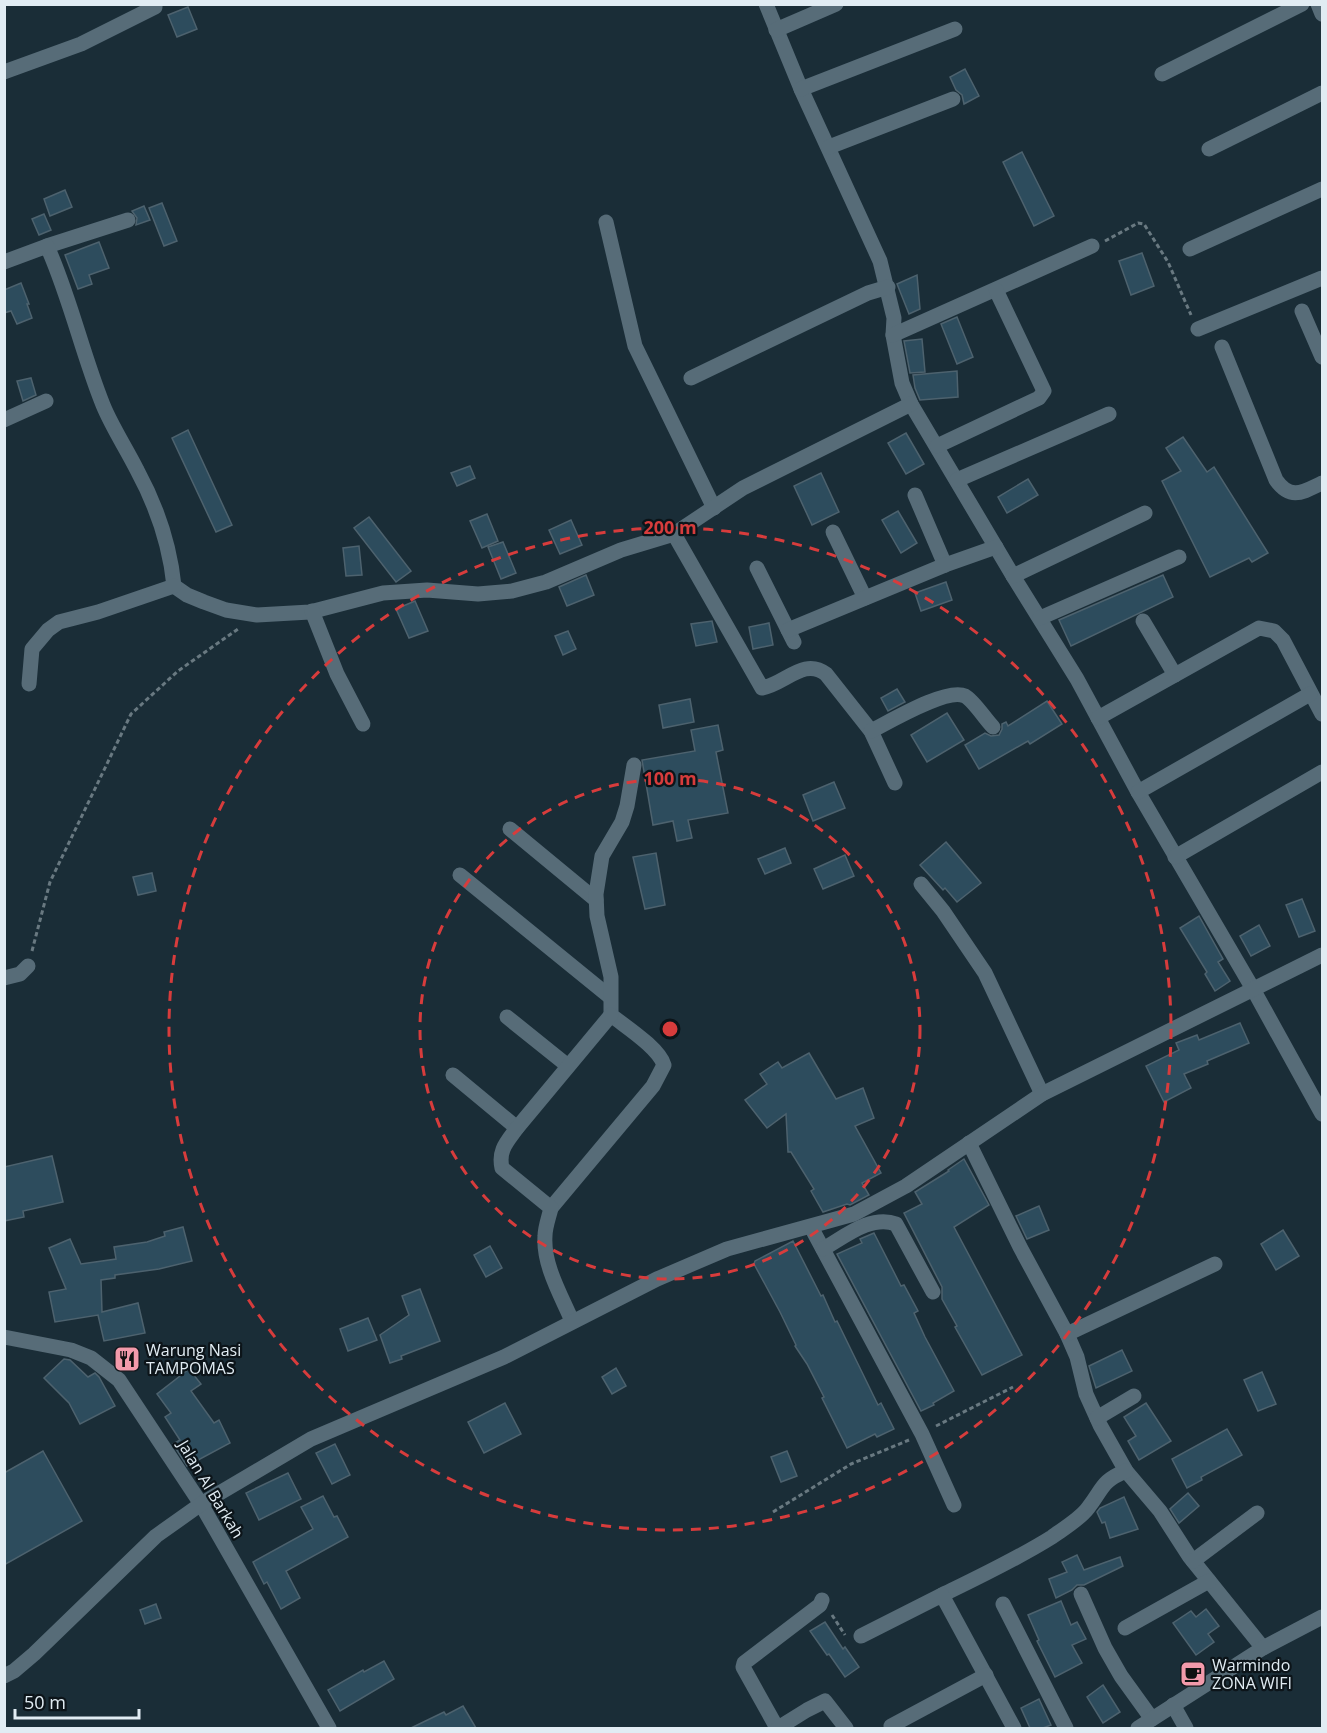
<svg xmlns="http://www.w3.org/2000/svg" width="1327" height="1733" viewBox="0 0 1327 1733" font-family="'Open Sans',sans-serif">
<style>
.building{fill:#2d4c5d;stroke:#4d626e;stroke-width:1.5}
.lines{fill:none;stroke-linecap:round;stroke-linejoin:round}
.path{stroke:#697981;stroke-width:3;stroke-dasharray:4.5 3;stroke-linecap:butt}
.minor{stroke:#576c78;stroke-width:15}
.ring{fill:none;stroke:#d73c3c;stroke-width:3;stroke-dasharray:10 8}
.labels{text-anchor:middle;stroke-width:4.5;stroke-linejoin:round;paint-order:stroke}
.poi-label{font-size:16px;fill:#e1ecf3;stroke:#0c1419;text-anchor:start}
.street-label{font-size:16px;fill:#e1ecf3;stroke:#0c1419}
.centre{fill:#d73c3c;stroke:#0c1419;stroke-width:3}
.ring-label{font-size:18px;text-anchor:middle;font-weight:bold;fill:#d73c3c;stroke:#0c1419;stroke-width:4.5;stroke-linejoin:round;paint-order:stroke}
</style>
<rect width="100%" height="100%" fill="#1a2d37"/>
<g class="building">
<path d="M188,7L197,29L177,37L168,15Z"/>
<path d="M965,69L979,96L964,104L962,95L956,90L950,77Z"/>
<path d="M1022,152L1054,216L1034,226L1003,162Z"/>
<path d="M65,190L72,207L50,216L44,199Z"/>
<path d="M162,203L177,241L164,246L149,208Z"/>
<path d="M144,206L150,220L136,225L137,218L132,211Z"/>
<path d="M44,214L51,230L39,235L32,219Z"/>
<path d="M99,242L109,268L89,275L92,284L78,289L65,255Z"/>
<path d="M1142,253L1154,286L1131,295L1119,261Z"/>
<path d="M917,275L920,309L909,314L897,284Z"/>
<path d="M21,283L29,304H27L32,318L17,324L11,311L4,313V290Z"/>
<path d="M957,317L973,357L957,364L941,324Z"/>
<path d="M922,339L925,372L910,373L904,341Z"/>
<path d="M957,371L958,397L920,400L915,388L913,375Z"/>
<path d="M31,378L36,395L23,401L17,381Z"/>
<path d="M188,430L232,525L216,532L172,438Z"/>
<path d="M906,433L924,464L906,474L888,443Z"/>
<path d="M1183,437L1207,472L1214,467L1268,553L1252,562L1249,558L1210,577L1162,481L1181,471L1166,448Z"/>
<path d="M470,466L475,478L457,486L451,473Z"/>
<path d="M821,473L839,512L812,525L794,486Z"/>
<path d="M1028,479L1038,495L1007,513L998,497Z"/>
<path d="M898,511L917,543L901,553L882,520Z"/>
<path d="M487,514L498,541L482,548L470,521Z"/>
<path d="M369,517L411,571L396,582L354,528Z"/>
<path d="M571,520L582,545L560,554L549,530Z"/>
<path d="M503,542L516,573L501,579L488,547Z"/>
<path d="M359,546L362,575L346,576L343,548Z"/>
<path d="M586,575L594,595L567,606L559,587Z"/>
<path d="M1163,575L1173,597L1071,646L1059,620Z"/>
<path d="M946,582L952,600L921,611L915,593Z"/>
<path d="M415,601L428,631L409,638L396,609Z"/>
<path d="M712,621L717,642L696,646L691,624Z"/>
<path d="M769,623L773,645L753,649L749,627Z"/>
<path d="M568,631L576,649L563,655L555,636Z"/>
<path d="M897,689L905,702L888,711L881,698Z"/>
<path d="M690,699L694,722L663,728L659,705Z"/>
<path d="M1047,701L1062,724L1030,744L1028,741L979,769L965,745L985,733L991,736L999,735L1002,729V724L1006,722L1008,726Z"/>
<path d="M947,713L964,740L927,762L911,735Z"/>
<path d="M718,725L723,750L716,752L728,813L688,820L692,838L677,841L673,821L653,825L642,760L695,751L691,730Z"/>
<path d="M834,782L845,808L813,821L803,795Z"/>
<path d="M946,842L981,883L957,902L945,888L943,890L920,865Z"/>
<path d="M785,848L791,863L765,874L758,859Z"/>
<path d="M656,853L665,905L645,909L633,857Z"/>
<path d="M845,855L854,876L823,889L814,869Z"/>
<path d="M152,873L156,891L138,895L133,877Z"/>
<path d="M1302,899L1315,931L1299,937L1286,905Z"/>
<path d="M1199,916L1223,959L1218,962L1230,981L1215,991L1205,974L1207,972L1180,928Z"/>
<path d="M1259,925L1270,946L1251,956L1240,936Z"/>
<path d="M1240,1023L1249,1043L1207,1061L1208,1064L1184,1074L1191,1088L1164,1102L1146,1066L1179,1050L1176,1043L1197,1035L1199,1040Z"/>
<path d="M809,1053L836,1099L863,1088L874,1118L855,1126L881,1173L862,1183L869,1195L850,1205L847,1204L823,1212L811,1191L814,1189L791,1152H788L786,1114L767,1128L745,1100L767,1084L760,1074L778,1062L782,1068Z"/>
<path d="M52,1156L63,1202L23,1211L24,1217L4,1221V1167Z"/>
<path d="M964,1159L989,1205L954,1227L1022,1355L982,1375L955,1327L957,1326L942,1299V1287L904,1213L922,1204L915,1192L949,1171L948,1170Z"/>
<path d="M1039,1206L1049,1230L1027,1239L1016,1216Z"/>
<path d="M183,1227L192,1261L159,1269L115,1275V1278L101,1280L102,1312L138,1303L145,1333L104,1341L98,1315L55,1322L49,1292L66,1289L49,1248L70,1239L81,1264L116,1259L114,1247L147,1242L165,1236L164,1232Z"/>
<path d="M1283,1230L1299,1256L1276,1270L1261,1244Z"/>
<path d="M874,1233L901,1286L904,1285L918,1311L914,1313L925,1337L954,1391L933,1403L934,1405L921,1411L837,1254L862,1243L860,1239Z"/>
<path d="M793,1241L821,1296L823,1295L835,1322L837,1321L878,1405L881,1403L894,1429L877,1437L875,1434L847,1448L822,1398L824,1397L807,1364L795,1346L796,1345L780,1312L754,1264L755,1261Z"/>
<path d="M490,1246L502,1268L486,1277L474,1255Z"/>
<path d="M420,1289L440,1341L401,1356L402,1359L390,1363L380,1335L409,1315L402,1296Z"/>
<path d="M368,1318L377,1340L348,1351L340,1329Z"/>
<path d="M1122,1350L1132,1371L1096,1388L1089,1366Z"/>
<path d="M64,1359L70,1360L88,1377L95,1373L99,1377L115,1406L80,1424L69,1403L44,1378Z"/>
<path d="M616,1368L626,1386L612,1394L602,1377Z"/>
<path d="M189,1369L201,1384L191,1391L214,1423L219,1420L230,1443L187,1466L173,1444L180,1440L165,1417L171,1413L157,1394Z"/>
<path d="M1262,1372L1276,1404L1258,1411L1244,1380Z"/>
<path d="M505,1403L521,1434L484,1453L468,1422Z"/>
<path d="M1146,1403L1171,1441L1139,1460L1128,1441L1136,1436L1124,1417Z"/>
<path d="M1227,1429L1242,1455L1201,1477L1202,1480L1187,1488L1172,1459Z"/>
<path d="M335,1444L350,1475L332,1484L316,1453Z"/>
<path d="M43,1451L82,1521L4,1565V1473Z"/>
<path d="M787,1451L797,1476L781,1482L771,1457Z"/>
<path d="M288,1473L301,1499L259,1520L246,1493Z"/>
<path d="M1188,1493L1199,1506L1179,1523L1170,1509Z"/>
<path d="M323,1496L334,1517L337,1516L348,1537L286,1571L300,1598L281,1609L267,1582L264,1584L253,1562L313,1529L301,1507Z"/>
<path d="M1124,1497L1138,1529L1110,1538L1105,1522L1102,1523L1097,1512L1100,1508Z"/>
<path d="M1077,1555L1084,1570L1120,1557L1123,1566L1084,1585H1077L1072,1590L1056,1598L1049,1579L1067,1572L1062,1562Z"/>
<path d="M1061,1601L1071,1625L1077,1622L1086,1639L1072,1645L1082,1663L1055,1677L1037,1641L1039,1640L1028,1615Z"/>
<path d="M156,1604L161,1618L145,1624L140,1610Z"/>
<path d="M1206,1609L1219,1626L1208,1634L1214,1642L1196,1655L1173,1623L1191,1611L1196,1617Z"/>
<path d="M825,1622L843,1649L845,1647L859,1667L845,1677L829,1654L827,1655L810,1631Z"/>
<path d="M384,1661L394,1679L340,1711L328,1690L363,1670L364,1672Z"/>
<path d="M1103,1685L1120,1712L1103,1723L1087,1697Z"/>
<path d="M1039,1699L1051,1725L1043,1728H1030L1021,1708Z"/>
<path d="M463,1706L476,1728H411L444,1712L446,1715Z"/>
</g>
<g class="lines">
<g class="path">
<path d="M1105,241L1138,223L1144,224L1168,262L1191,315"/>
<path d="M32,951L50,882L131,714L178,671L238,629"/>
<path d="M936,1426L1013,1387"/>
<path d="M773,1512L851,1464L909,1440"/>
<path d="M832,1615L845,1635"/>
</g>
<g class="minor">
<path d="M766,4L801,89L880,261L894,318L893,335L902,383L911,404L1013,576L1077,679L1138,792L1253,989L1322,1114"/>
<path d="M1318,4L1322,14"/>
<path d="M776,30L836,4"/>
<path d="M4,72L81,44L155,7V4"/>
<path d="M1162,74L1302,4"/>
<path d="M801,89L955,29"/>
<path d="M829,147L953,99"/>
<path d="M1209,149L1322,93"/>
<path d="M606,222L635,346L714,508"/>
<path d="M47,246L128,220"/>
<path d="M1190,249L1322,189"/>
<path d="M4,262L47,246C70,297 82,353 103,405C112,427 126,448 137,470C156,505 170,546 174,586L187,595L204,602L226,610L257,615L310,612L383,593L427,590L478,594L512,591L546,582L621,550L674,534L743,488L911,404"/>
<path d="M1302,311L1322,357"/>
<path d="M1198,329L1322,278"/>
<path d="M893,335L1092,246"/>
<path d="M1222,347L1276,480C1291,501 1303,492 1322,483"/>
<path d="M691,378L868,293L888,287"/>
<path d="M4,420L46,401"/>
<path d="M937,446L1039,398L1044,391L996,290"/>
<path d="M957,480L1109,414"/>
<path d="M915,495L945,565"/>
<path d="M833,532L865,598"/>
<path d="M674,534L762,688C785,684 804,657 826,674L871,731L895,783"/>
<path d="M757,568L794,642"/>
<path d="M1013,576L1145,513"/>
<path d="M312,611L337,674L363,724"/>
<path d="M1040,618L1179,557"/>
<path d="M1143,621L1175,675"/>
<path d="M788,630L945,565L996,547"/>
<path d="M29,684L32,649L48,630L59,622L98,612L174,586"/>
<path d="M1098,718L1259,628L1274,631L1283,640L1322,714"/>
<path d="M871,731C889,722 947,687 965,696C974,701 985,719 993,727"/>
<path d="M1138,792L1310,694"/>
<path d="M510,829L596,900"/>
<path d="M1175,857L1322,772"/>
<path d="M460,875L610,997"/>
<path d="M921,884L943,911L985,973L1042,1094"/>
<path d="M4,978L20,974L28,966"/>
<path d="M507,1017L568,1066"/>
<path d="M453,1075L517,1128"/>
<path d="M969,1143L1020,1247L1067,1334L1077,1357L1086,1394L1100,1425L1126,1471L1160,1511L1189,1556L1263,1648"/>
<path d="M551,1208L653,1086L664,1065C659,1048 626,1027 611,1015V977L597,916L596,894L602,856L622,822L627,806L634,765"/>
<path d="M811,1227L922,1434L954,1505"/>
<path d="M823,1249C843,1238 871,1214 896,1224L933,1292"/>
<path d="M572,1321C561,1295 543,1265 545,1236C545,1227 549,1217 551,1208L502,1168C498,1150 507,1142 517,1128L611,1015"/>
<path d="M1067,1334L1215,1264"/>
<path d="M4,1337L71,1350L91,1358L119,1380L201,1504L329,1728"/>
<path d="M1097,1418L1134,1396"/>
<path d="M1193,1561L1257,1513"/>
<path d="M1081,1594L1105,1648L1121,1676L1152,1719"/>
<path d="M942,1595C979,1577 1017,1559 1052,1537C1063,1529 1080,1519 1088,1508C1103,1489 1101,1481 1126,1471"/>
<path d="M1003,1604L1066,1728"/>
<path d="M1125,1628L1209,1581"/>
<path d="M861,1636L942,1595L1014,1728"/>
<path d="M4,1676L14,1671L34,1654L156,1536L201,1504L311,1439L504,1357L657,1279L727,1249L854,1214L906,1186L1042,1094L1322,955"/>
<path d="M1173,1705L1186,1728"/>
<path d="M891,1726L986,1675"/>
<path d="M777,1728L743,1667L744,1663L820,1605L822,1600"/>
<path d="M778,1728L807,1710L825,1701L846,1728"/>
<path d="M1138,1728L1263,1648L1322,1617"/>
</g>
</g>
<g class="ring">
<circle cx="670" cy="1029" r="250"/>
<circle cx="670" cy="1029" r="501"/>
</g>
<defs>
<g id="restaurant-square" transform="scale(1.35)"><rect x="-9" y="-9" width="18" height="18" rx="4" fill="#f39aab" stroke="#0c1419"/><path d="M-5-6h1v4h1v-4h1v4h1v-4h1v5L-1.5 .5V6h-2V.5L-5-1ZM5-6V6H3V1.5H1.5Q1.5-4 5-6Z" fill="#111"/></g>
<g id="cafe-square" transform="scale(1.35)"><rect x="-9" y="-9" width="18" height="18" rx="4" fill="#f39aab" stroke="#0c1419"/><path d="M-5.5-4.5H6V0H3Q3 3.5 0 3.5H-2.5Q-5.5 3.5-5.5 0ZM3-3.2v2h1.7v-2ZM-6 4.5H4V6H-6Z" fill="#111"/></g>
</defs>
<g fill-rule="evenodd">
<use href="#restaurant-square" x="127" y="1359"/>
<use href="#cafe-square" x="1193" y="1674"/>
</g>
<g class="labels">
<g class="poi-label">
<text x="146" y="1356">Warung Nasi<tspan x="146" dy="18">TAMPOMAS</tspan></text>
<text x="1212" y="1671">Warmindo<tspan x="1212" dy="18">ZONA WIFI</tspan></text>
</g>
<g class="street-label">
<text transform="translate(211 1489) rotate(59)" y="6">Jalan Al Barkah</text>
</g>
</g>
<circle cx="670" cy="1029" r="9" class="centre"/>
<g class="ring-label">
<text x="670" y="534">200 m</text>
<text x="670" y="785">100 m</text>
</g>
<rect width="1327" height="1733" fill="none" stroke="#e1ecf3" stroke-width="12"/>
<path d="M15 1709v9h124v-9" fill="none" stroke="#e1ecf3" stroke-width="3"/>
<text x="24" y="1709" font-size="18" fill="#e1ecf3" stroke="#0c1419" stroke-width="4.5" paint-order="stroke">50 m</text>
</svg>
